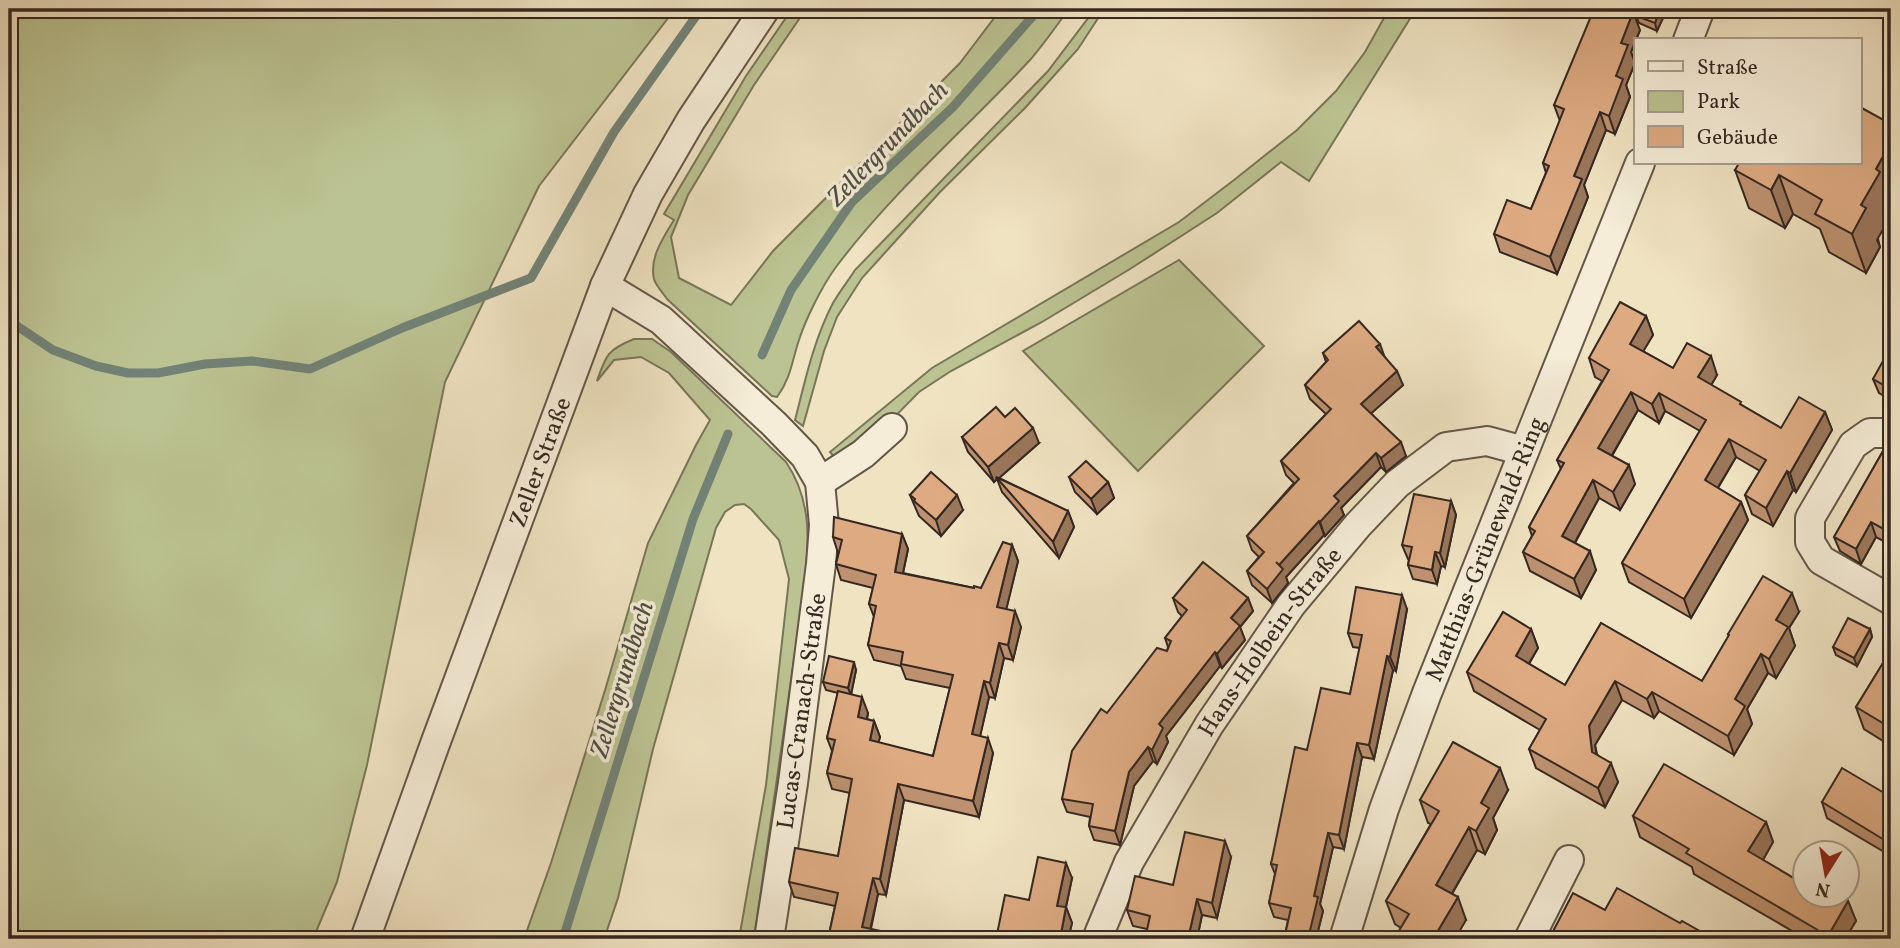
<svg xmlns="http://www.w3.org/2000/svg" width="1900" height="948" viewBox="0 0 1900 948" font-family="Vollkorn,serif">
<style>
.green{fill:#bcc392;stroke:#78765a;stroke-width:2}
.lines{fill:none;stroke-linecap:round;stroke-linejoin:round}
.stream{stroke:#728276;stroke-width:9}
.minor-casing{stroke:#645749;stroke-width:32}
.minor{stroke:#f5edd7;stroke-width:28}
.wall{fill:#be9270;stroke:#352821;stroke-width:2}
.shaded-wall{fill:#9b775b;stroke:#352821;stroke-width:2}
.building{fill:#ddaa82;stroke:#352821;stroke-width:2}
.labels{text-anchor:middle;stroke-width:7;stroke-linejoin:round;paint-order:stroke}
.street-label{font-size:24px;fill:#352821;stroke:#f5edd7}
.water-label{font-size:26px;font-style:italic;fill:#4e4e44;stroke:#f5edd7}
</style>
<rect width="100%" height="100%" fill="#f0e3c2"/>
<filter id="stains"><feTurbulence type="fractalNoise" baseFrequency=".00286" numOctaves="4"/><feColorMatrix values="0 0 0 0 .2 0 0 0 0 .09 0 0 0 0 .02 0 0 0 .5 -.17"/></filter>
<radialGradient id="worn" r=".72"><stop offset=".6" stop-color="#630" stop-opacity="0"/><stop offset="1" stop-color="#630" stop-opacity=".3"/></radialGradient>
<g class="green">
<path d="M9,9H675L539,186L445,382L367,765L337,882L313,939H9Z"/>
<path d="M792,9H806L754,85L688,195L671,237L679,278L731,305L773,251L960,63L1001,9H1069C1056,26 1044,44 1030,60C966,129 893,191 836,267C822,286 805,320 798,343C792,362 790,380 777,397L772,396L667,299C663,293 656,286 654,279C649,258 663,238 674,220L664,214L746,76Z"/>
<path d="M1095,9H1104L1078,49L1025,108L940,192L862,278L837,317L824,351L803,426L795,420C805,381 814,339 833,303C840,291 848,281 855,270L1048,71Z"/>
<path d="M1389,9H1416L1309,181L1281,162L1217,213L1130,269L1042,322L951,371L919,392L872,440L838,461L830,452L932,368L1179,222L1234,180L1297,130L1336,91L1365,52Z"/>
<path d="M1179,260L1264,346L1138,471L1023,351Z"/>
<path d="M634,339H652L671,352L786,462C813,502 809,544 804,590L754,939H739L766,785L789,579L779,540L751,509L744,504L735,505L725,512L716,528L653,749L618,898L604,939H524L551,863L606,687L648,543L696,445L710,420L669,373L641,357L614,360L597,381C606,355 607,350 634,339Z"/>
</g>
<g class="lines">
<g class="stream">
<path d="M11,322L53,350L96,366L128,373H158L205,364L252,361L310,369L402,328L531,278L614,132L701,9"/>
<path d="M762,355L791,290L852,202L953,107L1039,9"/>
<path d="M563,939L693,519L728,434"/>
</g>
<g class="minor-casing">
<g id="minor">
<path d="M1688,40L1700,9"/>
<path d="M605,286L661,320L774,424L805,456L820,482L824,525L821,564L793,783L769,939"/>
<path d="M1891,433H1870L1853,445L1810,518V542L1821,560L1891,600"/>
<path d="M820,482L863,454L892,428"/>
<path id="s1" d="M365,939L435,744L605,286L648,194L691,120L765,9"/>
<path id="s2" d="M1097,939L1129,862L1209,725L1291,605L1358,525L1397,484L1446,447L1487,441L1524,451"/>
<path id="s3" d="M1344,939L1384,809L1427,693L1640,163"/>
<path d="M1529,939L1569,860"/>
</g>
</g>
<use href="#minor" class="minor"/>
</g>
<g class="wall">
<path d="M1639,9H1667L1657,31L1639,23L1636,16Z"/>
<path d="M1640,30L1631,52L1635,63L1626,85L1630,97L1615,134L1606,130L1584,185L1588,197L1557,274L1500,252L1494,234L1531,209L1546,173L1543,163L1560,121L1554,105Z"/>
<path d="M1860,163L1880,247L1866,273L1829,252L1820,229L1793,214L1785,228L1749,208L1735,170Z"/>
<path d="M1646,316L1653,335L1643,351L1673,368L1717,375L1711,385L1743,406L1781,428L1825,412L1832,430L1796,492L1793,490L1773,526L1752,514L1745,495L1760,471L1736,457L1718,488L1741,502L1748,520L1691,618L1629,582L1622,563L1700,431L1665,411L1659,423L1638,410L1612,456L1635,484L1620,510L1599,498L1575,543L1596,570L1581,598L1530,571L1523,552L1532,536L1529,527L1561,469L1557,460L1602,381L1595,377L1589,358Z"/>
<path d="M1891,351V400L1879,393L1873,379Z"/>
<path d="M1323,353L1384,356L1403,385L1371,413L1406,456L1386,472L1381,467L1341,508L1344,515L1325,536L1324,535L1286,577L1288,583L1272,603L1252,585L1247,571L1259,557L1252,550L1247,536L1294,483L1286,475L1281,461L1326,414L1310,399L1305,385L1326,362Z"/>
<path d="M962,437L1039,443L999,478L1068,511L1074,527L1059,558L1002,492L997,479L994,482L968,452Z"/>
<path d="M1891,437V545L1876,537L1861,564L1840,551L1834,537Z"/>
<path d="M1069,477L1108,482L1114,498L1097,514L1075,492Z"/>
<path d="M910,495L963,510L941,536L919,516Z"/>
<path d="M1451,501L1456,515L1445,567L1441,566L1437,584L1413,579L1408,565L1409,559H1408L1402,545Z"/>
<path d="M902,534L908,549L903,573L974,588H981L1012,545L1018,561L1006,609L1021,627L1013,660L1004,658L995,698L989,697L980,736L993,753L979,817L904,800L886,895L878,894L871,929L828,939L835,906L794,897L789,882L838,856L850,793L832,789L827,773L832,751L827,738L838,693L826,690L823,682L856,670L851,694L868,713L867,719L874,721L880,737L878,743L933,756L950,688L906,679L901,666L874,660L868,645L874,617L869,604L873,588L841,580L836,564L838,553L833,537Z"/>
<path d="M1173,598H1248L1253,611L1240,627L1245,640L1222,668L1220,666L1166,736L1168,742L1157,764L1153,761L1134,786L1120,845L1094,840L1089,826L1090,817L1067,812L1062,799L1107,713L1167,651L1168,647L1165,638L1182,616L1178,612Z"/>
<path d="M1407,609L1396,671L1393,670L1374,759L1362,757L1344,849L1333,847L1320,904L1323,911L1316,939H1286L1285,935L1288,920L1274,917L1269,903L1275,874L1271,864L1307,750L1350,694L1360,648L1353,647L1348,633Z"/>
<path d="M1799,612L1789,628L1795,646L1776,678L1768,673L1747,709L1752,724L1734,755L1659,711L1654,718L1622,700L1595,745L1597,754L1618,782L1605,807L1536,768L1529,749L1540,730L1474,691L1467,672L1531,629L1538,648L1529,664L1565,685L1601,623L1702,681L1729,636L1728,634Z"/>
<path d="M1870,629L1872,637L1857,666L1836,655L1833,647Z"/>
<path d="M1891,650V746L1864,729L1856,707Z"/>
<path d="M1508,790L1493,818L1497,830L1485,854L1477,850L1452,894L1466,920L1401,928L1395,924L1386,901L1431,824L1428,823L1420,800Z"/>
<path d="M1891,797V856L1827,818L1822,802Z"/>
<path d="M1633,816L1766,822L1773,842L1763,860L1797,880L1848,901L1856,921L1845,939H1806L1694,874L1692,867L1640,837Z"/>
<path d="M1231,857L1217,918L1202,915L1197,939H1145L1147,929L1133,926L1127,910L1173,885Z"/>
<path d="M1072,878L1066,907L1072,923L1068,939H996L1029,900Z"/>
</g>
<g class="shaded-wall">
<path d="M1660,9H1667L1657,31L1655,23Z"/>
<path d="M1633,12L1640,30L1631,52L1635,63L1626,85L1630,97L1615,134L1609,116L1621,43Z"/>
<path d="M1600,112L1606,130L1584,185L1588,197L1557,274L1550,257L1574,176Z"/>
<path d="M1891,142V215L1877,240L1880,247L1866,273L1852,234L1861,205L1876,169Z"/>
<path d="M1779,175L1793,214L1785,228L1771,190Z"/>
<path d="M1646,316L1653,335L1637,362L1630,344Z"/>
<path d="M1380,344L1385,358L1376,347Z"/>
<path d="M1711,356L1717,375L1705,396L1698,377Z"/>
<path d="M1397,371L1403,385L1366,418L1361,404Z"/>
<path d="M1631,392L1638,410L1605,467L1598,448Z"/>
<path d="M1659,393L1665,411L1659,423L1652,404Z"/>
<path d="M1825,412L1832,430L1796,492L1790,473Z"/>
<path d="M1033,428L1039,443L998,479L996,477L997,479L994,482L988,467Z"/>
<path d="M1729,439L1736,457L1711,499L1705,480Z"/>
<path d="M1401,442L1406,456L1386,472L1381,458Z"/>
<path d="M1376,453L1381,467L1341,508L1344,515L1325,536L1320,522L1334,496Z"/>
<path d="M1629,465L1635,484L1620,510L1613,492Z"/>
<path d="M1787,471L1793,490L1773,526L1766,508Z"/>
<path d="M1593,480L1599,498L1568,555L1562,536Z"/>
<path d="M1108,482L1114,498L1097,514L1091,499Z"/>
<path d="M957,495L963,510L941,536L936,520Z"/>
<path d="M1451,501L1456,515L1445,567L1440,553Z"/>
<path d="M1741,502L1748,520L1691,618L1684,599Z"/>
<path d="M1068,511L1074,527L1059,558L1053,542Z"/>
<path d="M1319,521L1324,535L1286,577L1288,583L1272,603L1267,589L1279,565Z"/>
<path d="M1871,522L1876,537L1861,564L1856,549Z"/>
<path d="M902,534L908,549L900,587L895,572Z"/>
<path d="M1012,545L1018,561L1003,623L997,607Z"/>
<path d="M1590,551L1596,570L1581,598L1574,579Z"/>
<path d="M1435,552L1441,566L1437,584L1432,570Z"/>
<path d="M1792,593L1799,612L1789,628L1795,646L1776,678L1769,659L1776,620Z"/>
<path d="M1402,595L1407,609L1396,671L1390,657Z"/>
<path d="M1248,598L1253,611L1240,627L1245,640L1222,668L1217,654L1231,618Z"/>
<path d="M1015,611L1021,627L1013,660L1008,645Z"/>
<path d="M1531,629L1538,648L1522,675L1516,656Z"/>
<path d="M1870,629L1872,637L1857,666L1854,658Z"/>
<path d="M999,643L1004,658L995,698L990,683Z"/>
<path d="M1215,652L1220,666L1166,736L1168,742L1157,764L1152,750L1159,724Z"/>
<path d="M1761,654L1768,673L1747,709L1752,724L1734,755L1728,736L1735,699Z"/>
<path d="M1387,656L1393,670L1374,759L1369,745Z"/>
<path d="M854,662L856,670L851,695L848,688Z"/>
<path d="M984,681L989,697L977,750L972,734Z"/>
<path d="M1615,681L1622,700L1595,745L1599,771L1592,752L1589,726Z"/>
<path d="M1652,692L1659,711L1654,718L1647,699Z"/>
<path d="M862,697L868,713L864,733L858,717Z"/>
<path d="M874,721L880,737L875,756L870,740Z"/>
<path d="M988,738L993,753L979,817L973,801Z"/>
<path d="M1357,743L1362,757L1344,849L1339,835Z"/>
<path d="M1148,747L1153,761L1134,786L1120,845L1115,831L1129,772Z"/>
<path d="M1611,763L1618,782L1605,807L1598,788Z"/>
<path d="M1500,768L1508,790L1493,818L1497,830L1485,854L1476,831L1481,803Z"/>
<path d="M898,784L904,800L886,895L880,879Z"/>
<path d="M1766,822L1773,842L1756,872L1748,851Z"/>
<path d="M1469,827L1477,850L1444,907L1436,885Z"/>
<path d="M1328,833L1333,847L1320,904L1323,911L1316,939H1308L1314,896Z"/>
<path d="M1225,841L1231,857L1217,918L1212,903Z"/>
<path d="M1066,863L1072,878L1063,921L1057,906Z"/>
<path d="M1847,876L1851,886L1847,893Z"/>
<path d="M873,878L878,894L868,939L862,927Z"/>
<path d="M1458,897L1466,920L1455,939H1433Z"/>
<path d="M1197,899L1202,915L1197,939H1188Z"/>
<path d="M1848,901L1856,921L1845,939H1829L1828,936Z"/>
<path d="M1066,907L1072,923L1068,939H1060Z"/>
</g>
<g class="building">
<path d="M1594,9H1625L1633,12L1621,43L1628,45L1616,76L1623,79L1609,116L1600,112L1574,176L1582,179L1550,257L1494,234L1507,200L1531,209L1549,166L1543,163L1564,109L1554,105Z"/>
<path d="M1639,9H1660L1655,23L1636,16Z"/>
<path d="M1860,107L1891,124V142L1876,169L1880,172L1861,205L1866,208L1852,234L1815,214L1822,200L1779,175L1771,190L1735,170L1739,163H1860Z"/>
<path d="M1620,302L1646,316L1630,344L1673,368L1687,343L1711,356L1698,377L1741,402L1740,404L1781,428L1799,397L1825,412L1790,473L1787,471L1766,508L1745,495L1766,460L1729,439L1705,480L1741,502L1684,599L1622,563L1706,420L1659,393L1652,404L1631,392L1598,448L1629,465L1613,492L1593,480L1562,536L1590,551L1574,579L1523,552L1535,531L1529,527L1564,463L1557,460L1609,370L1589,358Z"/>
<path d="M1359,321L1380,344L1376,347L1397,371L1361,404L1401,442L1381,458L1376,453L1334,496L1339,501L1320,522L1319,521L1279,565L1276,562L1283,569L1267,589L1247,571L1264,552L1247,536L1299,479L1281,461L1331,409L1305,385L1328,360L1323,353Z"/>
<path d="M1889,350L1891,351V389L1873,379Z"/>
<path d="M996,407L1005,417L1015,408L1033,428L988,467L962,437Z"/>
<path d="M1891,437V533L1871,522L1856,549L1834,537Z"/>
<path d="M1086,461L1108,482L1091,499L1069,477Z"/>
<path d="M931,472L957,495L936,520L914,501L915,499L910,495Z"/>
<path d="M996,477L1068,511L1053,542Z"/>
<path d="M1414,494L1451,501L1440,553L1435,552L1432,570L1408,565L1412,547L1402,545Z"/>
<path d="M834,517L902,534L895,572L974,588V586L981,588L1003,542L1012,545L997,607L1015,611L1008,645L999,643L990,683L984,681L972,734L988,738L973,801L898,784L880,879L873,878L862,927L918,939H828L838,893L789,882L795,848L838,856L852,779L827,773L835,740L827,738L838,691L862,697L858,717L874,721L870,740L933,756L953,675L901,664L903,652L868,645L876,606L869,604L876,575L836,564L842,540L833,537Z"/>
<path d="M1203,562L1248,598L1231,618L1240,626L1217,654L1215,652L1159,724L1163,728L1152,750L1148,747L1129,772L1115,831L1089,826L1093,804L1062,799L1072,751L1101,709L1107,713L1157,648L1167,651L1171,641L1165,638L1187,610L1173,598Z"/>
<path d="M1763,576L1792,593L1776,620L1788,627L1769,659L1761,654L1735,699L1745,706L1728,736L1652,692L1647,699L1615,681L1589,726L1592,752L1611,763L1598,788L1529,749L1546,719L1467,672L1503,612L1531,629L1516,656L1565,685L1601,623L1702,681L1729,635L1728,634Z"/>
<path d="M1356,587L1402,595L1390,657L1387,656L1369,745L1357,743L1339,835L1328,833L1314,896L1318,897L1308,939H1301L1285,935L1291,908L1269,903L1277,865L1271,864L1295,747L1307,750L1321,688L1350,694L1362,635L1348,633Z"/>
<path d="M1848,618L1870,629L1854,658L1833,647Z"/>
<path d="M1891,650V728L1856,707Z"/>
<path d="M829,656L854,662L848,688L823,682Z"/>
<path d="M1453,742L1500,768L1481,803L1489,808L1476,831L1469,827L1436,885L1458,897L1433,939H1394L1409,914L1386,901L1439,811L1420,800Z"/>
<path d="M1664,764L1766,822L1748,851L1797,880L1805,865V895H1839L1848,901L1828,936L1686,853L1689,849L1633,816Z"/>
<path d="M1842,768L1891,797V844L1822,802Z"/>
<path d="M1185,832L1225,841L1212,903L1197,899L1188,939H1145L1150,916L1127,910L1135,876L1173,885Z"/>
<path d="M1815,849L1823,853H1812Z"/>
<path d="M1038,857L1066,863L1057,906L1066,907L1060,939L1034,934L1033,939H996L1005,895L1029,900Z"/>
<path d="M1617,888L1680,923L1682,921L1710,937L1709,939H1549L1573,893L1605,910Z"/>
</g>
<g class="labels">
<g class="street-label">
<text dy="8" stroke="none"><textPath href="#s1" startOffset="508">Zeller Straße</textPath></text>
<text dy="8" stroke="none"><textPath href="#s3" startOffset="415">Matthias-Grünewald-Ring</textPath></text>
<text dy="8" stroke="none"><textPath href="#s2" startOffset="345">Hans-Holbein-Straße</textPath></text>
<text transform="translate(801 711) rotate(-82)" y="8">Lucas-Cranach-Straße</text>
</g>
<g class="water-label">
<text transform="translate(887 143) rotate(-46)" y="9">Zellergrundbach</text>
<text transform="translate(621 679) rotate(-73)" y="9">Zellergrundbach</text>
</g>
</g>
<rect width="1900" height="948" fill="none" stroke="#f0e3c2" stroke-width="35"/>
<rect x="10" y="10" width="1879" height="927" fill="none" stroke="#352821" stroke-width="3.5"/>
<rect x="18" y="18" width="1865" height="913" fill="none" stroke="#352821" stroke-width="2"/>
<rect x="1634" y="38" width="228" height="126" fill="#f5edd7" stroke="#a89e8e" stroke-width="2"/>
<rect x="1648" y="61" width="35" height="10" fill="#f5edd7" stroke="#a89e8e" stroke-width="2"/>
<text x="1697" y="74" font-size="21" fill="#352821">Straße</text>
<rect x="1648" y="91" width="35" height="21" fill="#bcc392" stroke="#a89e8e" stroke-width="2"/>
<text x="1697" y="108" font-size="21" fill="#352821">Park</text>
<rect x="1648" y="126" width="35" height="21" fill="#ddaa82" stroke="#a89e8e" stroke-width="2"/>
<text x="1697" y="144" font-size="21" fill="#352821">Gebäude</text>
<g transform="translate(1826 874) rotate(191)"><circle r="33" fill="#f5edd7" stroke="#a89e8e" stroke-width="2"/>
<path d="M0-5L12 26L0 18L-12 26Z" fill="#8f2418"/>
<text y="-10" font-size="19" font-weight="bold" text-anchor="middle" fill="#352821">N</text>
</g>
<rect width="100%" height="100%" filter="url(#stains)"/>
<rect width="100%" height="100%" fill="url(#worn)"/>
</svg>
